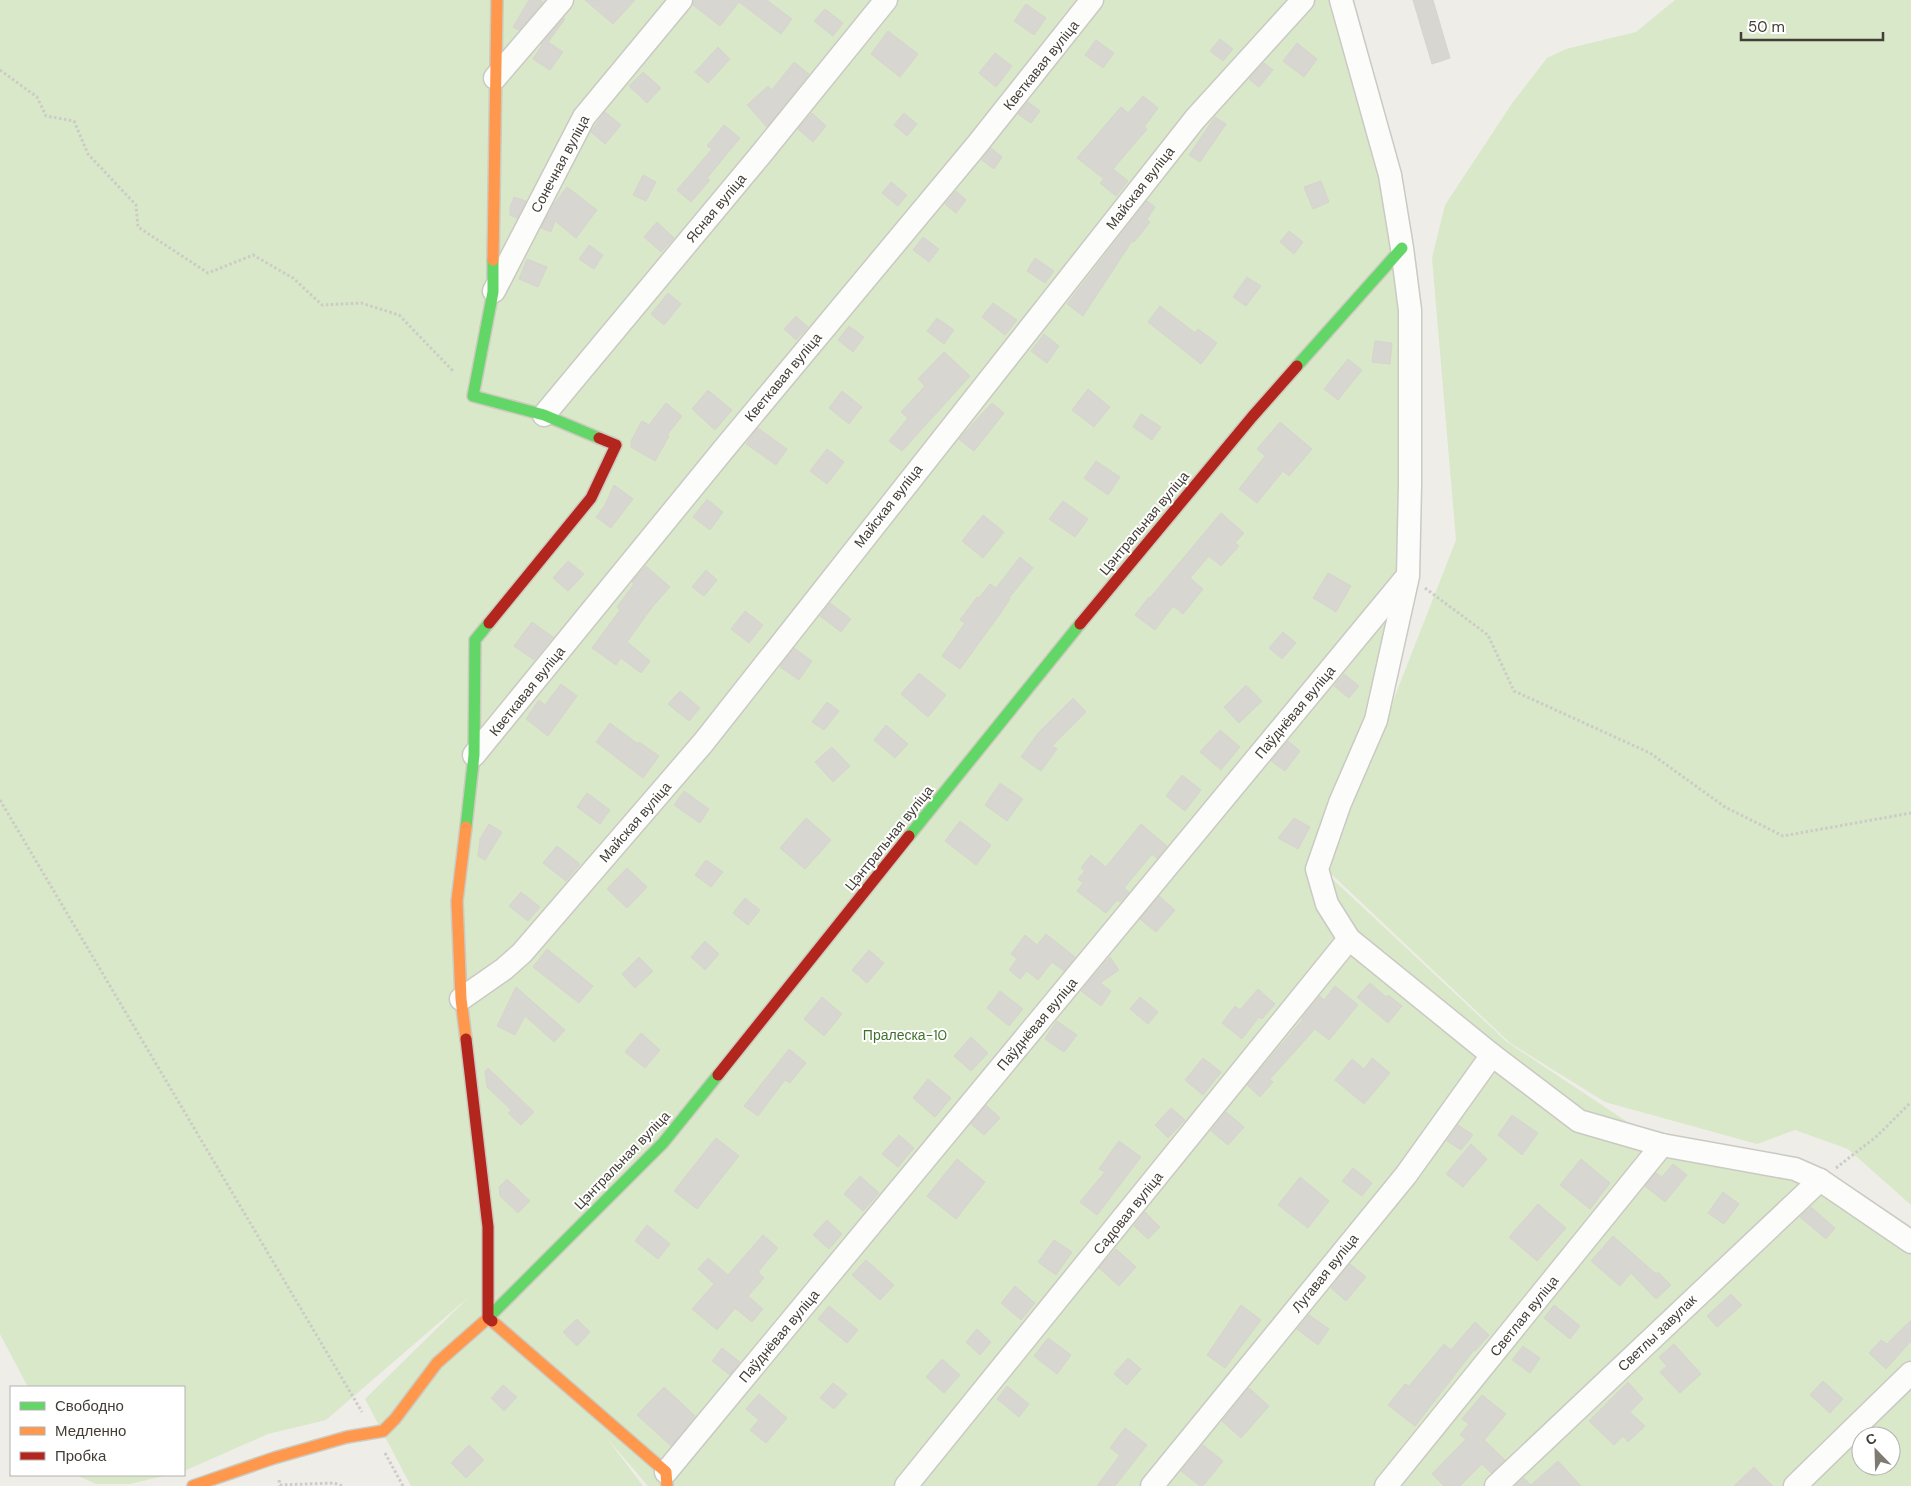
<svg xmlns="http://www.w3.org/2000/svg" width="1911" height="1486" viewBox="0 0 1911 1486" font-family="'DM Sans',sans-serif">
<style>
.green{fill:#d9e8c8;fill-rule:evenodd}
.building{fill:#d8d6d0;stroke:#d6d4cd}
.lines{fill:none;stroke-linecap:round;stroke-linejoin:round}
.street-casing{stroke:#cac9c3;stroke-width:25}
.fast-casing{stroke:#cdcabf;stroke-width:14}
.slow-casing{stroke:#cdcabf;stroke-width:14}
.jam-casing{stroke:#cdcabf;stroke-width:14}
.path{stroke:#cccbc7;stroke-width:3;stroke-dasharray:2.5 2.5;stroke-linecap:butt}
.street{stroke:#fcfcfb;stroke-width:22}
.fast{stroke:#63d668;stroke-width:11}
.slow{stroke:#ff974d;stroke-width:11}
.jam{stroke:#b3261e;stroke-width:11}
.labels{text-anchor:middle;stroke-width:4;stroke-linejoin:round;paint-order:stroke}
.street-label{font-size:14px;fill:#433e35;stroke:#fff}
.park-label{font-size:14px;fill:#40702c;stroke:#fff}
</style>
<rect width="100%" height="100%" fill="#eeede7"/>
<g class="green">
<path d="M0,0H1354L1398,172L1415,256L1417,570L1325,872L1507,1042L1662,1145L1792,1173L1911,1245V1486H648L606,1437L643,1486H411L365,1399L470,1296L326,1420L268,1434L184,1471V1387H28L0,1334ZM1861,1436H1891V1466H1861Z"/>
<path d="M1675,0H1911V1205L1848,1149L1795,1130L1757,1144L1605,1102L1510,1043L1327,870L1456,540L1432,258L1445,205L1513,102L1547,58L1566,49L1636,32Z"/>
<path d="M76,1475H168L130,1484H96Z"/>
</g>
<g class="building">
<path d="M529,0H540L543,2L519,30L513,27Z"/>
<path d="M585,0H635L613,24Z"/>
<path d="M694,0H767L792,19L781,34L739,2L720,26L693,5Z"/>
<path d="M1413,0H1433L1450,58L1432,64Z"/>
<path d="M1026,4L1046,18L1034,35L1014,21Z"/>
<path d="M825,9L843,23L833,36L814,21Z"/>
<path d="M564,18L565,19L548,42L563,52L550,70L533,59L542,45L541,44Z"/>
<path d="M888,31L918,54L900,77L871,54Z"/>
<path d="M1220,39L1233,49L1223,61L1210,51Z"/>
<path d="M1096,40L1114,53L1103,68L1085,55Z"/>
<path d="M1297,43L1317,59L1304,77L1283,61Z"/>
<path d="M718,47L730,59L708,83L695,72Z"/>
<path d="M995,53L1012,66L996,87L979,73Z"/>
<path d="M794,62L809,74L767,127L747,105L768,86L772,90Z"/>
<path d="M1264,63L1273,70L1259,87L1249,79Z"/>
<path d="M643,72L661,88L647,103L629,86Z"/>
<path d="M1143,96L1158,108L1144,127L1147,129L1113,169L1128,181L1116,196L1100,183L1104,179L1077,158L1121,107L1128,113Z"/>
<path d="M1028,102L1040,111L1031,123L1018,114Z"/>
<path d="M605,112L621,125L605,144L591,132Z"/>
<path d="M812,113L826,126L813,142L798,129Z"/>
<path d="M904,113L917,124L907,136L894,125Z"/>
<path d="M1215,117L1226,124L1200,162L1189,155Z"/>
<path d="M724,125L740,138L707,178L710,180L691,202L677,190L712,149L707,146Z"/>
<path d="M991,148L1002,157L994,169L982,160Z"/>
<path d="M643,175L656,182L646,201L633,195Z"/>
<path d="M1321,181L1329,202L1313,209L1304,187Z"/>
<path d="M891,182L907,195L898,206L882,193Z"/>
<path d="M567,187L597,210L576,238L555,221L551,232L541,228L554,204Z"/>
<path d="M956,191L966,200L956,213L945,204Z"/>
<path d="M514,197L526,201L517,218L510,215V207Z"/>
<path d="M1147,201L1155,207L1147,219L1150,222L1134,242L1132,241L1083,316L1067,304Z"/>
<path d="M657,222L674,238L661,252L644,237Z"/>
<path d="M1289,231L1303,242L1294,254L1280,242Z"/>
<path d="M923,237L939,249L929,262L913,250Z"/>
<path d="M589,245L603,255L594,269L579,259Z"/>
<path d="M1035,258L1054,271L1045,283L1027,271Z"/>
<path d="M527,259L547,267L538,287L519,279Z"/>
<path d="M1247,277L1261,286L1246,306L1233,297Z"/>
<path d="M668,293L681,304L664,325L651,314Z"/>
<path d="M993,303L1017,320L1005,335L982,317Z"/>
<path d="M1160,306L1195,333L1198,329L1217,343L1201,364L1148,322Z"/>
<path d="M796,316L808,327L796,340L784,329Z"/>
<path d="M937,318L954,330L944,344L927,331Z"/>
<path d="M849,326L864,337L853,352L838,340Z"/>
<path d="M1044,334L1059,346L1047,363L1031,351Z"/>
<path d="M1375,341L1392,343L1390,364L1372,362Z"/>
<path d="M944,352L970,376L902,451L889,441L908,418L901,412L925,386L918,379Z"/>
<path d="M1348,359L1362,370L1338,400L1324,389Z"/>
<path d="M1088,389L1110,407L1094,427L1072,410Z"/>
<path d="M708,390L732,410L715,430L692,409Z"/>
<path d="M842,391L862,407L849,424L829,408Z"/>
<path d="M666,403L682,416L667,435L669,436L655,461L631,447V441L642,421L649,425Z"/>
<path d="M992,403L1004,413L974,451L959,439Z"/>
<path d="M1141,414L1161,427L1152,440L1133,427Z"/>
<path d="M1280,422L1312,449L1289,476L1283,471L1257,503L1239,489L1265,456L1257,449Z"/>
<path d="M758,428L787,449L776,465L746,444Z"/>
<path d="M827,449L844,462L827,484L810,471Z"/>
<path d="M1096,461L1120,477L1108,495L1084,478Z"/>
<path d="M614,485L633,499L611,528L596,517L605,505Z"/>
<path d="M707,499L723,512L710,530L693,517Z"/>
<path d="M1063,501L1088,519L1075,537L1049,519Z"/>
<path d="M1221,513L1244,533L1235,543L1239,546L1221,566L1209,556L1190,578L1203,589L1183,614L1173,606L1155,630L1135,615L1149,597L1150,598Z"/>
<path d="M983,515L1004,532L983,558L962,541Z"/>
<path d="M1020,557L1033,568L1009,598L1010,599L1000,614L960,669L942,656L965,623L960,620L977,597L979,598L990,584L996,588Z"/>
<path d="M568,561L584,574L568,591L553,578Z"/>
<path d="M646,566L670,587L653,606L627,642L650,661L641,673L621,658L616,665L592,648L620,610L617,607L634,584L632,582Z"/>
<path d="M706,570L717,580L704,596L692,587Z"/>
<path d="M1328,573L1351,586L1336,612L1313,598Z"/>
<path d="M830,603L851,619L841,632L820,616Z"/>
<path d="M745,611L763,625L749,643L731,629Z"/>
<path d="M532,622L553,637L534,660L514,646Z"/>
<path d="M1283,632L1296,643L1282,659L1269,648Z"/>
<path d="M794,648L812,661L799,680L780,667Z"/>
<path d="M919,673L946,695L928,717L901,694Z"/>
<path d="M1344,674L1359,686L1349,698L1334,686Z"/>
<path d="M561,684L577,696L548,736L526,719L539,700L545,705Z"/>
<path d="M1246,685L1262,701L1239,723L1224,707Z"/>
<path d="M680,691L700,708L689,721L668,704Z"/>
<path d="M1073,698L1086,712L1052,746L1057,749L1041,771L1021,757L1039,732Z"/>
<path d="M827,702L839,711L824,730L812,722Z"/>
<path d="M610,723L638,744L639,742L659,756L643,778L596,742Z"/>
<path d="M886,725L908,744L895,758L874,740Z"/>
<path d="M1220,730L1240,747L1221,770L1200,752Z"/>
<path d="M1288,741L1300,751L1285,771L1271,761Z"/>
<path d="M832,747L850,766L833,782L815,762Z"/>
<path d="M1182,775L1201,790L1185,811L1166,796Z"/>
<path d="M1000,783L1023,799L1007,821L985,805Z"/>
<path d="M684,791L709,809L700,823L674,805Z"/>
<path d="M587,793L610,810L600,824L577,807Z"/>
<path d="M806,818L831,840L805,869L780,848Z"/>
<path d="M1294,818L1310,827L1298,849L1278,838Z"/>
<path d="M960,821L991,845L976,865L945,841Z"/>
<path d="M489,824L502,832L485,860L478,856L480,839Z"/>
<path d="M1141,824L1167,846L1157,858L1152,854L1124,888L1129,892L1120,902L1117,900L1106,913L1077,891L1083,883L1078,879L1085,871L1081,868L1091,855L1106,867Z"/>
<path d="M557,846L580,864L566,881L543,863Z"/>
<path d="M706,860L723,872L711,887L695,875Z"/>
<path d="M627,868L647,887L627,908L607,889Z"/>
<path d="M521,892L540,907L528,921L509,906Z"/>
<path d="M1159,896L1175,910L1156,932L1140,919Z"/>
<path d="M745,898L760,910L748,925L733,913Z"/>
<path d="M1046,934L1075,957L1064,971L1052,962L1038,980L1027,971L1020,979L1009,970L1017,959L1011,954L1025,935L1037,945Z"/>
<path d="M705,941L719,954L705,970L691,957Z"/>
<path d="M547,949L593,986L579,1003L533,967Z"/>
<path d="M869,950L884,963L867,983L852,970Z"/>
<path d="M639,957L653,971L635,988L622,974Z"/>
<path d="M1110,957L1119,970L1100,983L1111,991L1101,1006L1081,991Z"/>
<path d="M1370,983L1386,997L1388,995L1402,1006L1388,1023L1357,997Z"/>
<path d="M1335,986L1358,1005L1329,1040L1315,1029L1270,1079L1273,1082L1260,1097L1247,1085L1303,1019L1302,1018L1320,996L1324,1000Z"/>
<path d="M516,987L565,1030L554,1042L525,1016L515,1035L497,1026Z"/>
<path d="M1258,989L1275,1004L1262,1019L1259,1017L1242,1039L1222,1023L1235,1006L1240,1010Z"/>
<path d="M1000,991L1023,1009L1009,1026L987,1008Z"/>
<path d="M822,997L842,1014L824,1036L804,1019Z"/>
<path d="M1140,997L1158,1012L1148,1024L1130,1009Z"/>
<path d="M1057,1021L1077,1035L1064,1052L1045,1039Z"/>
<path d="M641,1033L660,1050L645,1068L625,1052Z"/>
<path d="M971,1037L988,1053L971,1071L954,1056Z"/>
<path d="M789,1049L806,1063L790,1083L785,1080L758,1116L744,1106Z"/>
<path d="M1203,1058L1221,1072L1203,1095L1185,1080Z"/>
<path d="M1372,1058L1390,1073L1364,1104L1335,1080L1352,1059L1364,1069Z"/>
<path d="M488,1068L534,1112L521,1125L508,1113L511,1110L487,1087L485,1071Z"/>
<path d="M928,1079L951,1098L935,1117L913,1098Z"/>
<path d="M986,1105L1000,1118L984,1135L971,1124Z"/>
<path d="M1171,1108L1185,1120L1168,1138L1155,1125Z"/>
<path d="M1226,1112L1244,1127L1228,1145L1211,1131Z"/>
<path d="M1512,1115L1538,1133L1522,1155L1498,1135Z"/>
<path d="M1458,1125L1473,1135L1461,1150L1447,1141Z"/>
<path d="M899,1135L914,1148L898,1167L882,1154Z"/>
<path d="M716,1138L739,1156L697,1209L674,1191Z"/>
<path d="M1119,1141L1141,1157L1097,1215L1080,1202L1105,1172L1099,1169Z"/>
<path d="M1471,1144L1487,1159L1463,1187L1446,1174Z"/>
<path d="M957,1159L985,1182L956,1219L927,1196Z"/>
<path d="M1581,1159L1610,1183L1590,1209L1560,1185Z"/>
<path d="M1673,1164L1687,1175L1665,1202L1645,1186L1656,1173L1662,1177Z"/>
<path d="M1353,1168L1372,1183L1362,1196L1342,1181Z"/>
<path d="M860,1176L879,1193L863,1211L844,1194Z"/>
<path d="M1300,1177L1329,1201L1308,1228L1278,1205Z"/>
<path d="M507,1179L530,1201L518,1213L500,1196L499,1187Z"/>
<path d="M1723,1192L1739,1204L1724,1224L1708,1213Z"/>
<path d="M1538,1204L1566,1228L1537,1261L1509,1237Z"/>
<path d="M1811,1207L1835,1228L1826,1239L1800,1217Z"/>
<path d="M1145,1212L1160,1227L1148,1239L1134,1226Z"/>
<path d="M827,1220L842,1234L829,1249L813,1235Z"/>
<path d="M647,1225L670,1244L658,1259L635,1241Z"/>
<path d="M763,1235L778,1248L758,1272L764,1278L748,1296L763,1309L752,1322L735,1308L717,1330L692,1309L714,1284L698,1269L708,1258L728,1275Z"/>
<path d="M1613,1236L1656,1274L1658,1272L1671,1285L1656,1299L1631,1273L1620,1286L1591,1261Z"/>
<path d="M1054,1240L1072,1252L1056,1275L1038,1262Z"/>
<path d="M1116,1249L1136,1267L1119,1286L1099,1268Z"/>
<path d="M866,1260L894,1285L880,1300L852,1275Z"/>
<path d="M1350,1264L1366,1277L1346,1301L1331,1288Z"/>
<path d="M1015,1286L1035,1303L1021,1320L1001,1303Z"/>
<path d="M1731,1294L1742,1305L1717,1327L1707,1316Z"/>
<path d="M1241,1305L1261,1320L1225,1368L1207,1355Z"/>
<path d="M1554,1305L1580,1326L1570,1339L1544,1318Z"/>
<path d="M829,1306L858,1330L847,1343L818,1319Z"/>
<path d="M1309,1315L1329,1329L1318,1345L1297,1329Z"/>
<path d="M577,1319L590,1332L577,1346L563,1332Z"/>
<path d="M1911,1320V1341L1886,1369L1869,1353L1881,1340L1887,1344Z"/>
<path d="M1475,1322L1489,1335L1475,1351L1474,1350L1415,1426L1388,1405L1405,1384L1409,1386L1444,1344L1451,1350Z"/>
<path d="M977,1329L991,1342L980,1355L966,1342Z"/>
<path d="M1048,1338L1071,1355L1057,1374L1034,1356Z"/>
<path d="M1674,1344L1701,1374L1680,1393L1660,1372L1667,1366L1659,1357Z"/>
<path d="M1523,1346L1540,1358L1530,1373L1512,1360Z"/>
<path d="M722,1348L740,1362L730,1375L712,1361Z"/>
<path d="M1128,1358L1141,1369L1127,1385L1114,1374Z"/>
<path d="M942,1359L960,1375L944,1393L926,1377Z"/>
<path d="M1823,1381L1843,1399L1830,1413L1810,1395Z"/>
<path d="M1628,1382L1643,1399L1630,1412L1645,1426L1628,1442L1623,1436L1614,1445L1589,1421Z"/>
<path d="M833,1383L847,1394L834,1409L820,1398Z"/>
<path d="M503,1385L517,1397L504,1411L491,1398Z"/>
<path d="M1007,1386L1029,1404L1019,1417L997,1399Z"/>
<path d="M664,1387L695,1416L671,1446L637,1415Z"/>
<path d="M1249,1388L1269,1406L1241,1438L1222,1421Z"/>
<path d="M759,1394L787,1418L766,1443L750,1430L759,1420L746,1409Z"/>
<path d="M1482,1395L1506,1414L1484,1440L1505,1460L1491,1473L1482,1464L1460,1486H1444L1432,1474L1466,1439L1460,1435L1469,1424L1462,1419Z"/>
<path d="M1125,1428L1147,1445L1115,1486H1097L1120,1455L1110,1448Z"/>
<path d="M469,1445L484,1460L466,1478L451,1463Z"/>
<path d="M1203,1445L1223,1461L1203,1486H1200L1181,1471Z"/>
<path d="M1558,1461L1581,1486H1515L1524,1478L1531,1485Z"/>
<path d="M1754,1467L1773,1486H1734Z"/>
</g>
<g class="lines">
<g class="street-casing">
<g id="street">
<path d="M1341,0L1390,175L1402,248L1410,310V486L1408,576L1376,720L1340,803L1317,869L1327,904L1349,939L1492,1055L1579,1121L1662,1145L1795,1169L1820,1180L1911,1242"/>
<path d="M495,78L562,0"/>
<path d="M494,291L584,117L681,0"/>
<path d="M544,415L762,153L886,0"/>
<path d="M474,755L728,444L976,146L1092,0"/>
<path d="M461,999L504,969L522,953L703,743L1195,119L1303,0"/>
<path d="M666,1472L1405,579"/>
<path d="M906,1486L1349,939"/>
<path d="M1152,1486L1406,1175L1492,1055"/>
<path d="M1386,1486L1662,1145"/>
<path d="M1496,1486L1820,1180"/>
<path d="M1795,1486L1911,1373"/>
</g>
</g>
<g class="fast-casing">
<g id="fast">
<path d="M493,260V292L473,396L544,415L599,438"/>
<path d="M1297,366L1402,248"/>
<path d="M466,827L474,755L475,640L489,623"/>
<path d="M909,836L1080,624"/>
<path d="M487,1319L663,1143L718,1075"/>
</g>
</g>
<g class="slow-casing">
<g id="slow">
<path d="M493,260L497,0"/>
<path d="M466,827L457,901L461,999L466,1039"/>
<path d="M492,1321L666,1472L667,1486"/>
<path d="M193,1486L274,1458L347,1437L383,1431L395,1419L437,1363L487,1319"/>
</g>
</g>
<g class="jam-casing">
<g id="jam">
<path d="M489,623L591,498L616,445L599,438"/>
<path d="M1080,624L1252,417L1297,366"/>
<path d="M466,1039L488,1227V1318L492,1321"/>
<path d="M718,1075L909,836"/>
</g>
</g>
<g class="path">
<path d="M0,70L37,97L46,116L74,121L88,154L136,205L138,227L208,273L253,255L293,278L322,305L361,303L399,315L454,372"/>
<path d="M1425,588L1488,635L1514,691L1650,753L1725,807L1783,836L1911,813"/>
<path d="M0,800L362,1412"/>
<path d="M1836,1168L1877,1136L1911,1102"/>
<path d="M385,1453L403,1486"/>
<path d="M279,1480L280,1485L334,1483L343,1486"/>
</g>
<use href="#street" class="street"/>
<use href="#fast" class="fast"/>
<use href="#slow" class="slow"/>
<use href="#jam" class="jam"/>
</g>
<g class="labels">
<g class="street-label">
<text transform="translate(1041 65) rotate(-51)" y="5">Кветкавая вуліца</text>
<text transform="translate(560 164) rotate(-62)" y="5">Сонечная вуліца</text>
<text transform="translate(1140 188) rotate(-52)" y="5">Майская вуліца</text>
<text transform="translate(716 208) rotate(-50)" y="5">Ясная вуліца</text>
<text transform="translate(783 377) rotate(-50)" y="5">Кветкавая вуліца</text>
<text transform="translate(888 506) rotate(-52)" y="5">Майская вуліца</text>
<text transform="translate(1144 523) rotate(-50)" y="5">Цэнтральная вуліца</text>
<text transform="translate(527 691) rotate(-51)" y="5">Кветкавая вуліца</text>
<text transform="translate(1295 712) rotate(-50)" y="5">Паўднёвая вуліца</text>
<text transform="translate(635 822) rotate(-49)" y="5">Майская вуліца</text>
<text transform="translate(889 838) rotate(-51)" y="5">Цэнтральная вуліца</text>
<text transform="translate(1037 1024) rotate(-50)" y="5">Паўднёвая вуліца</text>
<text transform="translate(622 1160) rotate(-46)" y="5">Цэнтральная вуліца</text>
<text transform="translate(1128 1213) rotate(-51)" y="5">Садовая вуліца</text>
<text transform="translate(1325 1273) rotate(-51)" y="5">Лугавая вуліца</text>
<text transform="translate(1524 1316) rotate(-51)" y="5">Светлая вуліца</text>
<text transform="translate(1657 1333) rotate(-44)" y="5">Светлы завулак</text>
<text transform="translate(779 1336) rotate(-50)" y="5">Паўднёвая вуліца</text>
</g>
<g class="park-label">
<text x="905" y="1040">Пралеска-10</text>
</g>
</g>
<rect x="10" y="1386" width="175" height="90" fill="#ffffff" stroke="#b4b2ae"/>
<rect x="20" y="1402" width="25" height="8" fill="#63d668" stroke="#b4b2ae"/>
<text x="55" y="1411" font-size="15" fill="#433e35">Свободно</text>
<rect x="20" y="1427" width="25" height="8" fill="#ff974d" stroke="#b4b2ae"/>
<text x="55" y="1436" font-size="15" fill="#433e35">Медленно</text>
<rect x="20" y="1452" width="25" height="8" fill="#b3261e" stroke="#b4b2ae"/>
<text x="55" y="1461" font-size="15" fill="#433e35">Пробка</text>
<g transform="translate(1876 1451) rotate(337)"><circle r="24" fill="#ffffff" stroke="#b4b2ae"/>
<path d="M0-4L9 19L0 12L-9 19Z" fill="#7f7b73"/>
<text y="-8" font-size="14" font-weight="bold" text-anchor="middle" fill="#433e35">С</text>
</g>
<path d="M1741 32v8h142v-8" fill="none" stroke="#433e35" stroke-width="2.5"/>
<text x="1748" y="32" font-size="15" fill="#433e35" stroke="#ffffff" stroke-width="4" paint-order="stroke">50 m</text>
</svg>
